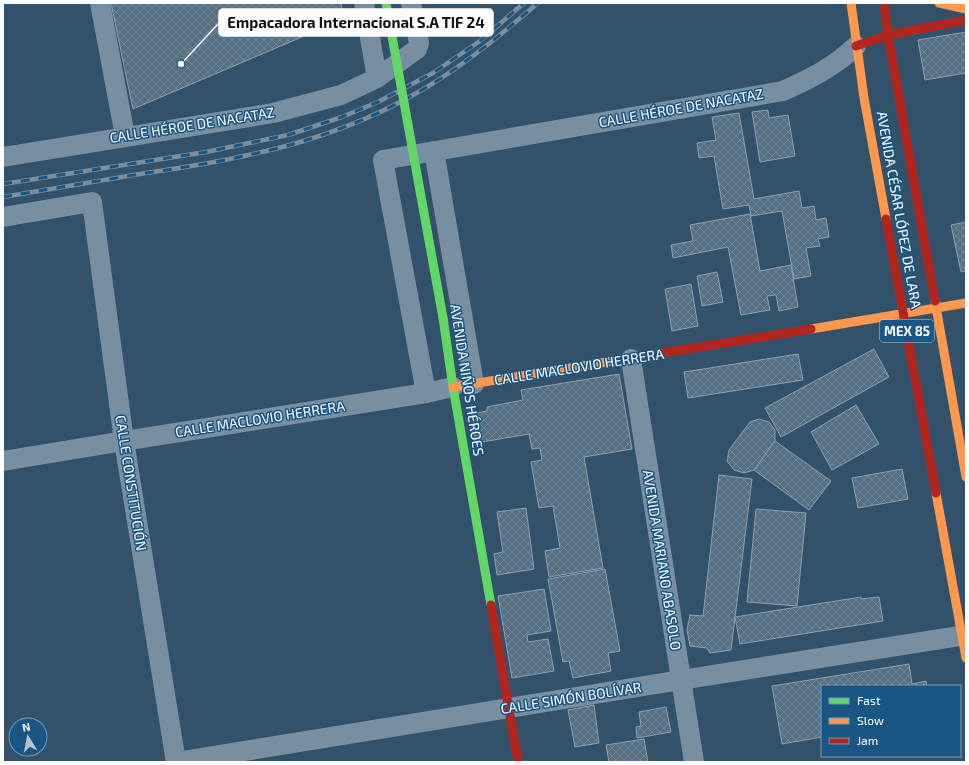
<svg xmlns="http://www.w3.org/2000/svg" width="969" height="765" viewBox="0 0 969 765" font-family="'Exo 2',sans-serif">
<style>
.building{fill:url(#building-cross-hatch);stroke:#8ca0af}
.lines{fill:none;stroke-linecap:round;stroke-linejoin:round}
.street{stroke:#788ea1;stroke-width:20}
.fast{stroke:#63d668;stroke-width:9}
.slow{stroke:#ff974d;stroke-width:9}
.jam{stroke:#b3261e;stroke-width:9}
.rail-casing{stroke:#798fa1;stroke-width:4.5}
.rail{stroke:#1a5683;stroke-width:3;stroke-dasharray:9;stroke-linecap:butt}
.fast-bridge{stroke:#63d668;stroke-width:9}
.labels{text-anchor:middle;stroke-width:3;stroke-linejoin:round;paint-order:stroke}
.shield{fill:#1a5683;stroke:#baccda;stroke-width:1}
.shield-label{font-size:13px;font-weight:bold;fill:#fff}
.street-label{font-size:14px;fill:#fff;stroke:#1a5683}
.leader{fill:none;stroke:#fff;stroke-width:1.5}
.callout-dot{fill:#fff;stroke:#1a5683;stroke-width:1.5}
.callout{fill:#fff;stroke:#fff;stroke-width:1.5}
.callout-label{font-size:15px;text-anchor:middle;font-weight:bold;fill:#111}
</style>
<defs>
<pattern id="building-cross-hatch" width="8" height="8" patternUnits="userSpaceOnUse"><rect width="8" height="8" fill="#566f82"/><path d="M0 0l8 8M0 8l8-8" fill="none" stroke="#6f8595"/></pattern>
</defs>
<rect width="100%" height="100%" fill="#32526b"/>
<g class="building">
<path d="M111,3H341L344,19L133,109Z"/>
<path d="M966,32V73L925,80L918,40Z"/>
<path d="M768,110L769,118L788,115L795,156L760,162L752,112Z"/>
<path d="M739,113L754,199L799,191L802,208L814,206L816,220L826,218L829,237L818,239L820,246L806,248L811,276L794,279L782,211L751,216L749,205L723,209L714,156L699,158L697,143L716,140L712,117Z"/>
<path d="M750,214L760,271L791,265L798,307L779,311L776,295L767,296L770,310L741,315L728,247L673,258L671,245L693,241L690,225Z"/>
<path d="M966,222V271L961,272L951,225Z"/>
<path d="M717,272L723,302L702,306L697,276Z"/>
<path d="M691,284L698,326L672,331L665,289Z"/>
<path d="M874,349L889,377L781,437L765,408Z"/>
<path d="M798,354L803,380L688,398L684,372Z"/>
<path d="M619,374L632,449L584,457L603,568L549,577L545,551L560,548L553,506L539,508L531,462L542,460L540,448L532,449L529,434L476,443L471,414L487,411V407L523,400L521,390Z"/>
<path d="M856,405L879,444L832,470L811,432Z"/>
<path d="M759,419L769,422L775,430V441L754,470L744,473L734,470L727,461L729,450L750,422Z"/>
<path d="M775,441L831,481L809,510L754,470Z"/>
<path d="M902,469L908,499L858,508L852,478Z"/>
<path d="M719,475L752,479L731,650L710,653L707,648L690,646L687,630L690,615L703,616Z"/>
<path d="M526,508L534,569L497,575L494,554L503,552L497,512Z"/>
<path d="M756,509L806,513L797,606L747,602Z"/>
<path d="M605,569L620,651L608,653L611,671L573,678L569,661L563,662L548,579Z"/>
<path d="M544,589L551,631L527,635L528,642L548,639L554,671L512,678L498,596Z"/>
<path d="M861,597V599L879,597L883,621L740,644L735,617Z"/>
<path d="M909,664L912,684L926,681L927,686H822V737L782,744L772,686Z"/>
<path d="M594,705L599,743L575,747L568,710Z"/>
<path d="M666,707L671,732L637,738L636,727L641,726L639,712Z"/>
<path d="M644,739L648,762H609L606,745Z"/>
</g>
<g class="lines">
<g class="street">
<path d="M100,3L125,136"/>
<path d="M364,3L377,78"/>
<path d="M434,151L474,384"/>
<path d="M3,157L273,113L341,95L377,78L417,49L419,43L411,3"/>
<path d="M3,217L92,202L124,441L176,762"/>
<path d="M631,359L694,762"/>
<path d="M426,393L383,160L783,91C810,79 834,67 856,46"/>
<path d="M3,461L124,441L426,393L453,387"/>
<path d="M176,762L681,680L966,635"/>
</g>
<path class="fast" d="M443,318L453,387L491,605"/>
<g class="slow">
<path d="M851,3L864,98L886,219"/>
<path d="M939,3L966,9"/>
<path d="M935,301L966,477"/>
<path d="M811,329L966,303"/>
<path d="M453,387L619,360"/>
<path d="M936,493L966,658"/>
</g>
<g class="jam">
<path d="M884,3L888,35L935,301"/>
<path d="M856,46L888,35L966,20"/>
<path d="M886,219L936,493"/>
<path d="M619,360L811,329"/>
<path d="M491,605L518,762"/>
</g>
<g class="rail-casing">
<g id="rail">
<path d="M3,184L206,152L288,135L342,117L378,102L433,73L480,41L524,3"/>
<path d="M3,197C51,189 98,181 146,173C182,168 218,162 253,154C314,141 374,119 427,87C467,63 503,33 538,3"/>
</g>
</g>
<use href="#rail" class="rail"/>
<path class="fast-bridge" d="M386,3L443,318"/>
</g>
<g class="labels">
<rect class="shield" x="880" y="320" width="54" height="22" rx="3"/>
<g class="shield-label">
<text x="907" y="336">MEX 85</text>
</g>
<g class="street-label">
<text transform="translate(681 108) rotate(-10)" y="5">CALLE HÉROE DE NACATAZ</text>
<text transform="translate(192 125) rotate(-9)" y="5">CALLE HÉROE DE NACATAZ</text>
<text transform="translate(899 210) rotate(80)" y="5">AVENIDA CÉSAR LÓPEZ DE LARA</text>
<text transform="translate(579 367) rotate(-9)" y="5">CALLE MACLOVIO HERRERA</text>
<text transform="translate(467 380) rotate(81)" y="5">AVENIDA NIÑOS HÉROES</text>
<text transform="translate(260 419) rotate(-9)" y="5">CALLE MACLOVIO HERRERA</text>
<text transform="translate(131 483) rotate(81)" y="5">CALLE CONSTITUCIÓN</text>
<text transform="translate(662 560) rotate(81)" y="5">AVENIDA MARIANO ABASOLO</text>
<text transform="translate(571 698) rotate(-9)" y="5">CALLE SIMÓN BOLÍVAR</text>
</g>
</g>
<path class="leader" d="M181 64L219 23"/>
<circle class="callout-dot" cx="181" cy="64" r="4"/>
<rect class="callout" x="219" y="9" width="274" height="27" rx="4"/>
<g class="callout-label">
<text x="356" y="28">Empacadora Internacional S.A TIF 24</text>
</g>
<rect width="969" height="765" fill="none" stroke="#ffffff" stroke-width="8"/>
<rect x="821" y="685" width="140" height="72" fill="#1a5683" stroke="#769ab5"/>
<rect x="829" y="698" width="20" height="6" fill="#63d668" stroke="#769ab5"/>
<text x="857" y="705" font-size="12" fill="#ffffff">Fast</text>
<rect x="829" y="718" width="20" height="6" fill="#ff974d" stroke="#769ab5"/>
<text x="857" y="725" font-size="12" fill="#ffffff">Slow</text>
<rect x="829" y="738" width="20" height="6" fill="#b3261e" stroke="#769ab5"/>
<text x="857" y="745" font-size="12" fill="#ffffff">Jam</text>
<g transform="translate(28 737) rotate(350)"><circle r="19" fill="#1a5683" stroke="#769ab5"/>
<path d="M0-3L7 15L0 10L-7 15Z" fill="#b7c2cb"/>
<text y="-6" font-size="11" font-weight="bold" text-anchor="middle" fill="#ffffff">N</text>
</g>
</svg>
